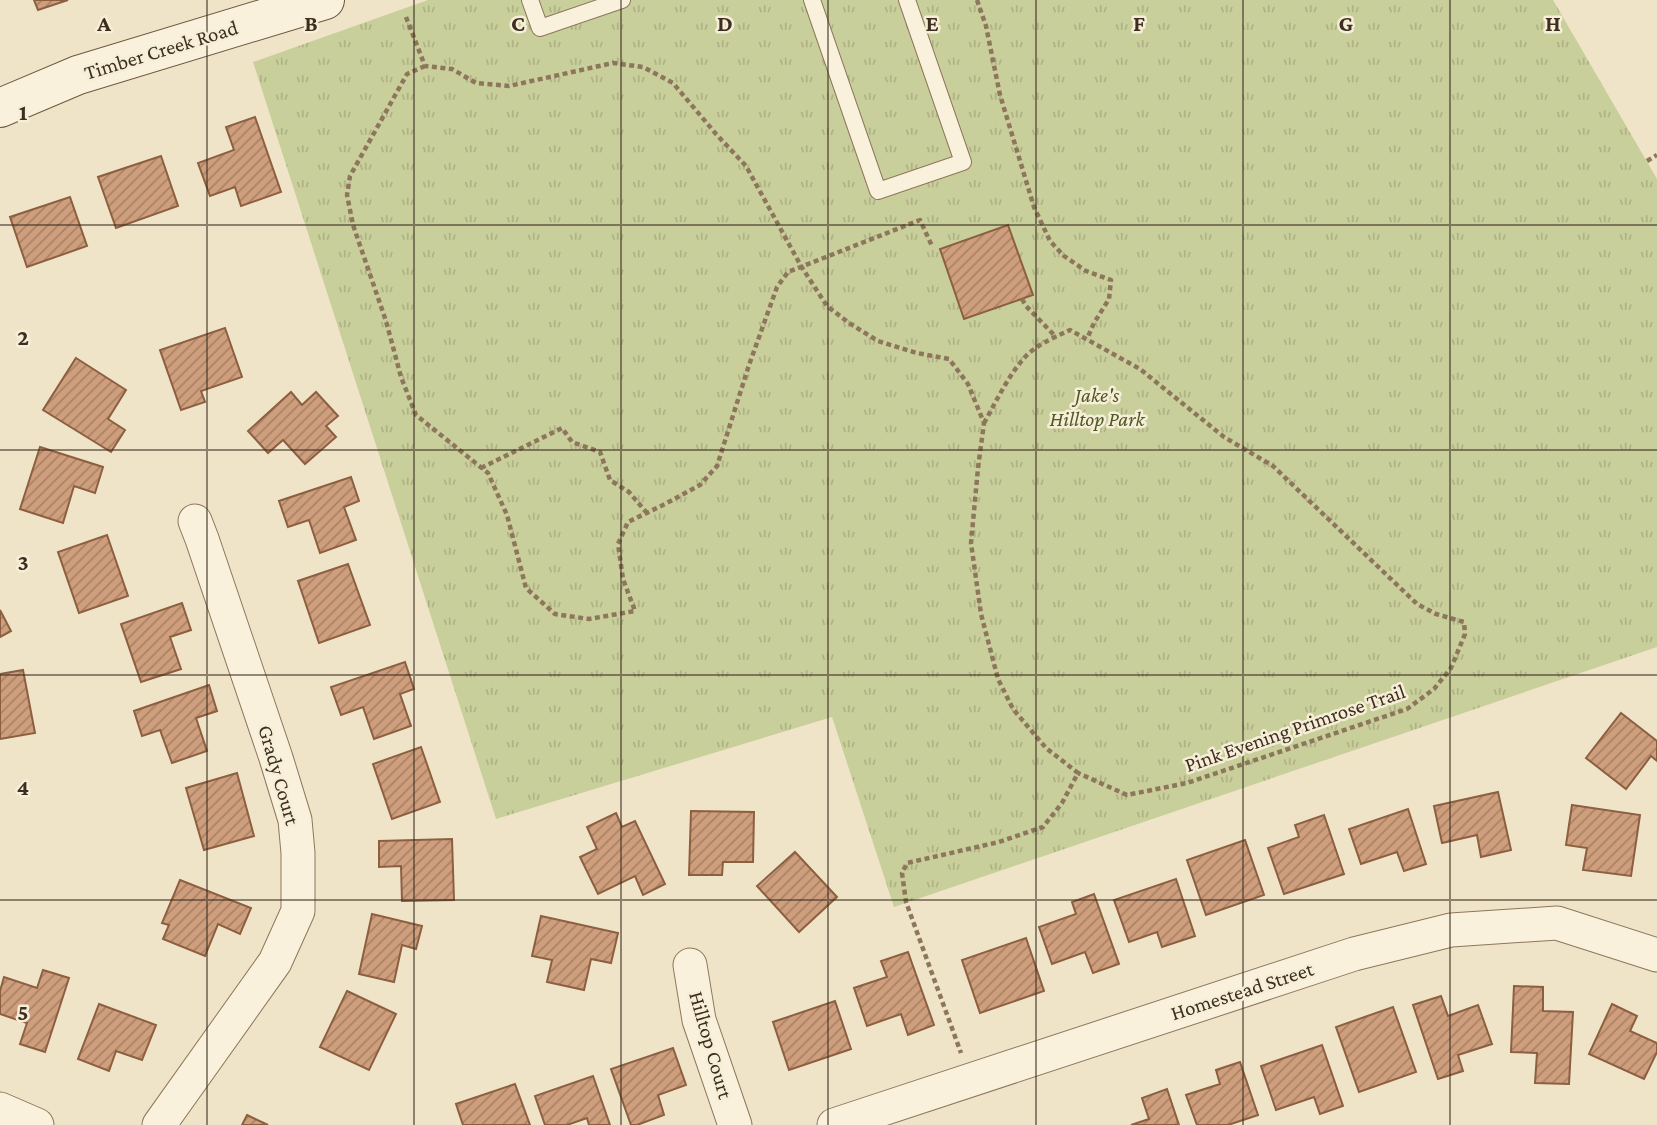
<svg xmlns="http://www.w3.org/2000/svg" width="1657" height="1125" viewBox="0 0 1657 1125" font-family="'Crimson Pro',serif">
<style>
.park{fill:url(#park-tufts)}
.building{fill:url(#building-hatch);stroke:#8d5f41;stroke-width:2}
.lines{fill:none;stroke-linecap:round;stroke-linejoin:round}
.lane-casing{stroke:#8d765c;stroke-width:18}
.street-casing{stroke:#8d765c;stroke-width:35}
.secondary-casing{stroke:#6f573f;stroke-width:40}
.path{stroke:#8d765c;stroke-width:4.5;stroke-dasharray:5 3.5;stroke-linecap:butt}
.lane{stroke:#faf1dc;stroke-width:16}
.street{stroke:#faf1dc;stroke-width:33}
.secondary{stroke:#faf1dc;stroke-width:38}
.grid{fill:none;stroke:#3d2e20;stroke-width:2;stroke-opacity:0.55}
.labels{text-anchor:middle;stroke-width:5;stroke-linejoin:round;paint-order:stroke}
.street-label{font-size:21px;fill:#3d2e20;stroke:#f7eed8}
.park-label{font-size:21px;font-style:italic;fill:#4d5a26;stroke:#f7eed8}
.grid-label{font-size:23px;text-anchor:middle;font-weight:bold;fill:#3d2e20;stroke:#f7eed8;stroke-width:5;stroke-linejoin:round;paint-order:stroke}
</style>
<defs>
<pattern id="park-tufts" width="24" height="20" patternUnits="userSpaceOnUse" patternTransform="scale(1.75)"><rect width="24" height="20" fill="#c9cf9b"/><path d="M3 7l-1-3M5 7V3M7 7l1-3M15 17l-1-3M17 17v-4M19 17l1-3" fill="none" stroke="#aeb285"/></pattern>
<pattern id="building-hatch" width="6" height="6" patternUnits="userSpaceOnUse" patternTransform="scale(1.75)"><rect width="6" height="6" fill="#cf9f7d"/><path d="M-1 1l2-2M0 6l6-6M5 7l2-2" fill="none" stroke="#a98266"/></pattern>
</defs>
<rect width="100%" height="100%" fill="#f0e4c8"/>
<path class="park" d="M428,0H1553L1657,179V647L894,907L832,717L496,819L253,62Z"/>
<g class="building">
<path d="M34,0H68L38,10Z"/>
<path d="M255,117L281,192L241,206L235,187L210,196L198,163L234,150L226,127Z"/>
<path d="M161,156L178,206L116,228L98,177Z"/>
<path d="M70,197L87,246L27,267L10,217Z"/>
<path d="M1008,225L1033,295L964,319L940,249Z"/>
<path d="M225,328L242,377L201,391L205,402L181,410L160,350Z"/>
<path d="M76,358L126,390L108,419L125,430L111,452L43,410Z"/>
<path d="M291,392L302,405L316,392L338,416L326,426L336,437L305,464L283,440L268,453L248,431Z"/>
<path d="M40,447L103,467L95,493L74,486L63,523L20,509Z"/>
<path d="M351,477L359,501L344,507L356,540L320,553L309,520L288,527L279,501Z"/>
<path d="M107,535L128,596L79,613L58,552Z"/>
<path d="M348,564L370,625L319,643L298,581Z"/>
<path d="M182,603L191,630L170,637L181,669L141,682L121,624Z"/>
<path d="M0,610L11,631L0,637Z"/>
<path d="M405,662L414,689L400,694L411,726L374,739L363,707L341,715L331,687Z"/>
<path d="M23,670L35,733L0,739V674Z"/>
<path d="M209,685L217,711L196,718L207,751L172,763L160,730L142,736L134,711Z"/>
<path d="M1621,713L1657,741V761L1651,756L1626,789L1586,758Z"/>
<path d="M421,747L440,802L392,819L373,764Z"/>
<path d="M237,773L254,836L204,850L186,788Z"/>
<path d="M1498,792L1511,850L1481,857L1477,835L1442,843L1434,806Z"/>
<path d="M1572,805L1640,815L1631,876L1583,870L1587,848L1566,845Z"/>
<path d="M1408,809L1426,864L1404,871L1397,852L1361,864L1349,829Z"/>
<path d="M691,811L754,812L753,862H723L722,875H689Z"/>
<path d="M616,813L622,827L635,821L665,884L643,895L635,876L598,894L580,857L597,849L587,827Z"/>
<path d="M1324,815L1344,874L1284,894L1268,848L1299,837L1295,825Z"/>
<path d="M452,839L454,900L402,901L401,866L379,867V841Z"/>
<path d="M1245,840L1264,895L1206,915L1187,860Z"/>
<path d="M795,852L837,897L799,932L757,886Z"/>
<path d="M1176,879L1195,936L1162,947L1157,932L1129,942L1114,900Z"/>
<path d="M180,880L251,908L240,934L218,924L205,956L163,939L169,925L162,923Z"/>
<path d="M1094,894L1119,964L1093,973L1085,952L1052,964L1039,927L1076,914L1072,902Z"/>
<path d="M372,914L422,926L416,949L402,945L394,982L359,974Z"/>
<path d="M541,916L618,933L611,963L591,959L584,990L547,982L552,960L532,956Z"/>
<path d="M1026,938L1044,991L980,1013L962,960Z"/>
<path d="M908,952L934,1025L908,1035L901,1014L867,1026L854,988L887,977L881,961Z"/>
<path d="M43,970L69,978L45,1052L20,1044L27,1023L0,1014V991L4,977L37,988Z"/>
<path d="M1514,986L1543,987V1011L1573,1012L1569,1084L1535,1083L1537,1053L1511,1052Z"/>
<path d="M347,991L396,1014L369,1070L320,1047Z"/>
<path d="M1441,996L1448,1016L1478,1005L1492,1044L1458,1055L1463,1071L1438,1079L1413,1005Z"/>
<path d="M835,1001L851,1049L789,1070L773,1022Z"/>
<path d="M99,1004L156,1025L142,1060L116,1051L109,1071L78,1059Z"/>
<path d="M1612,1004L1637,1016L1630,1031L1657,1043V1052L1644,1079L1589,1054Z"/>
<path d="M1393,1007L1416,1072L1359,1092L1336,1027Z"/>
<path d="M1322,1045L1343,1106L1320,1114L1314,1097L1276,1110L1261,1066Z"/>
<path d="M673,1048L686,1085L658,1095L664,1115L637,1125H631L611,1069Z"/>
<path d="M1240,1062L1258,1115L1228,1125H1197L1186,1095L1220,1084L1216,1070Z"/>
<path d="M593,1076L610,1125H589L587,1118L567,1125H545L535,1096Z"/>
<path d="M515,1084L530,1125H463L456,1104Z"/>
<path d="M1167,1089L1179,1125H1131L1149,1119L1142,1098Z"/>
<path d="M247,1115L268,1125H242Z"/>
</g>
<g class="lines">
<g class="lane-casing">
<g id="lane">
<path d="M530,0L540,28L622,0"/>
<path d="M812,0L878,191L963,162L907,0"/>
</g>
</g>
<g class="street-casing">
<g id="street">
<path d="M690,965L699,1020L735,1125"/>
<path d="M0,1109L37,1125"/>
<path d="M159,1125L275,962L298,911V853L295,820L276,758L202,539L195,521"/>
<path d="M834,1125L1354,954L1451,930L1557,923L1657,955"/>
</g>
</g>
<g class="secondary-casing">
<path id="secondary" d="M0,108L78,75L325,0"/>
</g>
<g class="path">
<path d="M977,0L986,26L1000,95L1034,207L1050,241L1064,256L1086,271L1111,280L1109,299L1094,323L1087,339"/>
<path d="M406,17L425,66L452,69L476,83L509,86L613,63L643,67L673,83L716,134L746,166L801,266L827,306L849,323L878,341L917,353L949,359L968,384L984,423L978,468L971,543L981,614L998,679L1013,709L1046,748L1078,773L1062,803L1043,827L999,842L907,863L902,873L906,902L961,1053"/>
<path d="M425,66L407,74L350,176L347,195L353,225L386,321L401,377L416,415L488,473L507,515L526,588L555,614L589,619L635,611L623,579L618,544L628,522L665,504L700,485L717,466L749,365L777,287L788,272L920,220L932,246"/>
<path d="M1647,161L1657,155"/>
<path d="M1022,299L1026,306L1056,337"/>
<path d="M984,423C996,402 1009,374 1026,356C1038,344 1055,337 1070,330L1140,369L1224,437L1273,466L1417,604L1436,614L1464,622L1465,634L1451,668L1434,689L1407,709L1187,783L1127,795L1078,773"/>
<path d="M481,468L562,428L572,442L600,452L610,480L629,492L646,512"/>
</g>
<use href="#lane" class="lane"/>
<use href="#street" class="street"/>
<use href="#secondary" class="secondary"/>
</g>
<path class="grid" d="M207,0V1125M414,0V1125M621,0V1125M828,0V1125M1036,0V1125M1243,0V1125M1450,0V1125M0,225H1657M0,450H1657M0,675H1657M0,900H1657"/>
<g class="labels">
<g class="street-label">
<text transform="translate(161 50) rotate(-17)" y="7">Timber Creek Road</text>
<text transform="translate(1295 728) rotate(-19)" y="7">Pink Evening Primrose Trail</text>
<text transform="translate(279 775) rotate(74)" y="7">Grady Court</text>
<text transform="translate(1242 991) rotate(-18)" y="7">Homestead Street</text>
<text transform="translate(711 1045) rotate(74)" y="7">Hilltop Court</text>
</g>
<g class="park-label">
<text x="1097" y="402">Jake's<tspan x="1097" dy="24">Hilltop Park</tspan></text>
</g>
</g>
<g class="grid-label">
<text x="104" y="31">A</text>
<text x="311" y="31">B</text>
<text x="518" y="31">C</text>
<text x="725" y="31">D</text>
<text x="932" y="31">E</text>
<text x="1139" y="31">F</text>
<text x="1346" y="31">G</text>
<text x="1553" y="31">H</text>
<text x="23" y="120">1</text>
<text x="23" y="345">2</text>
<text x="23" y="570">3</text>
<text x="23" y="795">4</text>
<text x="23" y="1020">5</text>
</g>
</svg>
